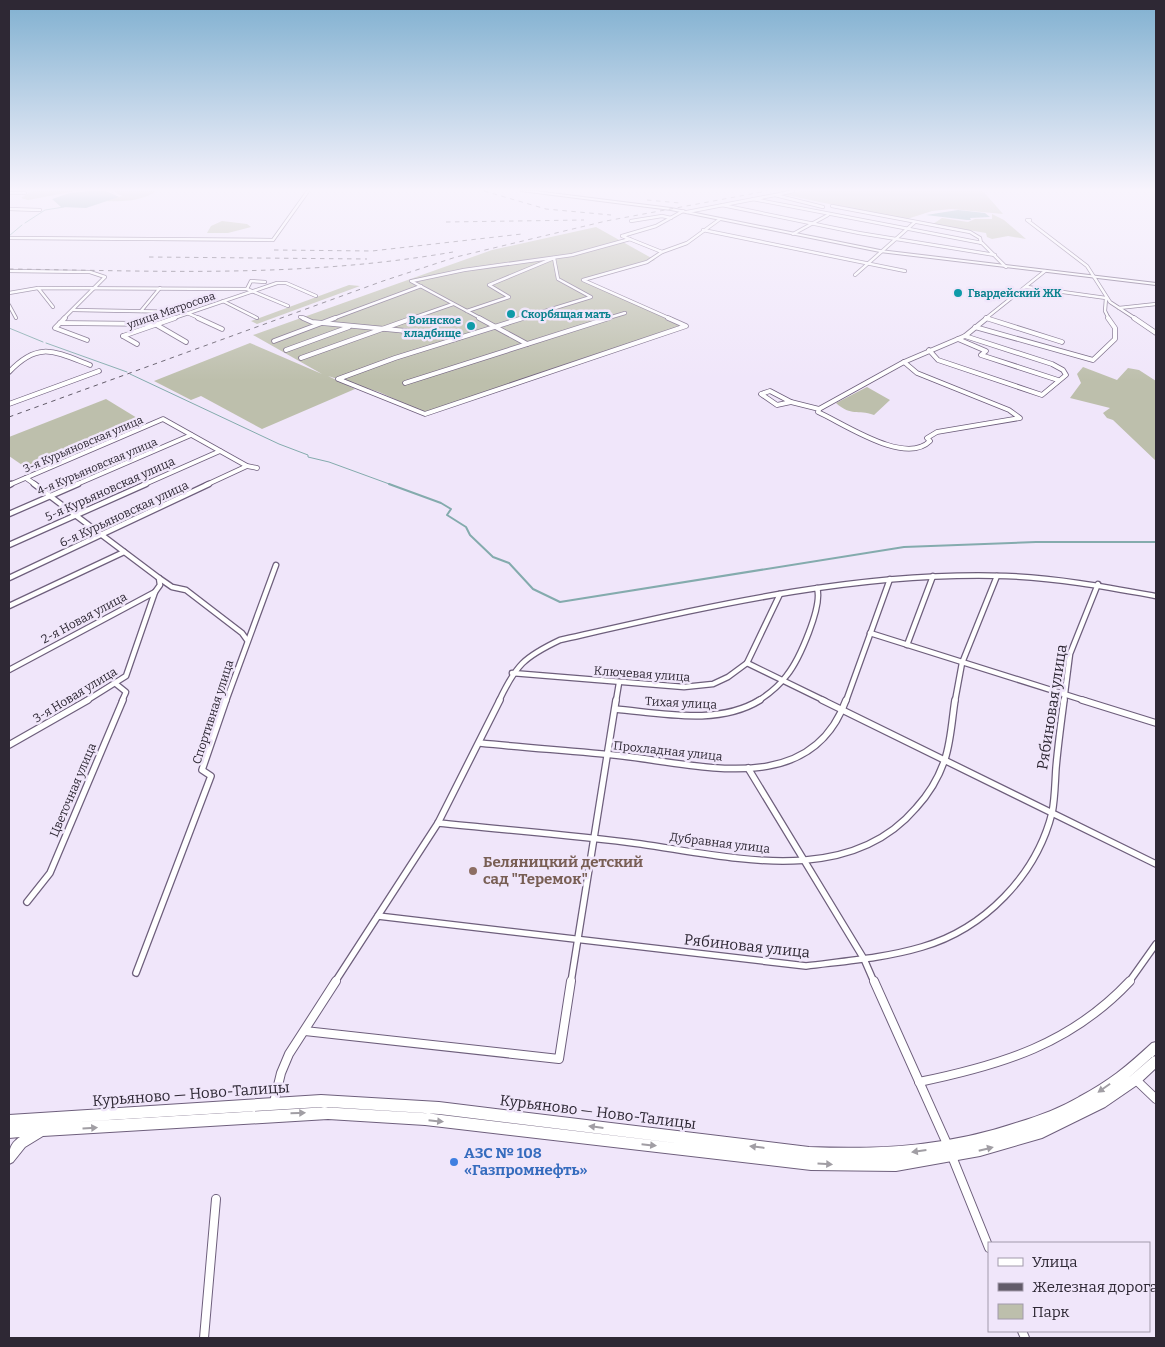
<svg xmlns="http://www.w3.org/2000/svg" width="1165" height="1347" viewBox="0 0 1165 1347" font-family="Bitter,serif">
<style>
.green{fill:#bdbfac}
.water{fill:#84abad}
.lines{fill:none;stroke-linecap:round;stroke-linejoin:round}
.stream-far1{stroke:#84abad;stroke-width:1}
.stream{stroke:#84abad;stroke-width:2}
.street-far4-casing{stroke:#6e5f7c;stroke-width:4}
.street-far3-casing{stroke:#6e5f7c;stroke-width:5.5}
.street-far2-casing{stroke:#6e5f7c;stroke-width:7}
.street-far1-casing{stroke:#6e5f7c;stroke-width:8}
.street-casing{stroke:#6e5f7c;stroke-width:10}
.secondary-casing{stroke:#6e5f7c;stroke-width:2}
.primary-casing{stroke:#6e5f7c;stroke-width:2}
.street-far4{stroke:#fff;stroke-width:2.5}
.street-far3{stroke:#fff;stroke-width:4}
.street-far2{stroke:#fff;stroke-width:4.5}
.street-far1{stroke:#fff;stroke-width:5.5}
.street{stroke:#fff;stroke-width:8}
.secondary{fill:#fff;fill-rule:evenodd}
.primary{fill:#fff;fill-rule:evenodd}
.rail{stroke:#625b69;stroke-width:1;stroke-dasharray:4.5 4.5;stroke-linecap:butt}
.oneway{fill:#a19ea4}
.culture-dot{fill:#0f9aa8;stroke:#f0e6fa;stroke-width:2}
.education-dot{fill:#8d6e63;stroke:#f0e6fa;stroke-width:2}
.shop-dot{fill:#3f7fe0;stroke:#f0e6fa;stroke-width:2}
.labels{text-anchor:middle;stroke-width:5;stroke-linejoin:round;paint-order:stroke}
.far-culture-label{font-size:11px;font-weight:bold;fill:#0d838f;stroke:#f0e6fa;text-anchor:start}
.far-street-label{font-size:11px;fill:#2e2834;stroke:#f0e6fa}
.street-label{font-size:12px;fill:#2e2834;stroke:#f0e6fa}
.near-street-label{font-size:15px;fill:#2e2834;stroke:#f0e6fa}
.near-education-label{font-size:15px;font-weight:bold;fill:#785e54;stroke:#f0e6fa;text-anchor:start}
.near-shop-label{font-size:15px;font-weight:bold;fill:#366cbe;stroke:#f0e6fa;text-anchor:start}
</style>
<rect width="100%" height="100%" fill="#f0e6fa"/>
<g class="green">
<path d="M32,191H76L28,200L21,198Z"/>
<path d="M113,191H156C144,201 120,202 105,201L122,196Z"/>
<path d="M800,191H983L1003,214L951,209L932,211L904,220L782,194Z"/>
<path d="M992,214L1004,220L1026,239L1008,236L992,239L987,237L986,233L933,224L942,218L968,222L975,219H992Z"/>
<path d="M222,221L247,224L251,227L228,233H207L211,226Z"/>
<path d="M596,227L655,260L584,280L682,326L425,413L379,392L328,376L355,389L262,429L201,396L191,400L154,381L250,343L322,374L253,335L492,250Z"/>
<path d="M349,285L360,286L257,324L251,321Z"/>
<path d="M1083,367L1117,380L1128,368L1139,370L1156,381V461L1113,420L1107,418L1103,413L1110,408L1070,398L1081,383L1077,374Z"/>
<path d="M867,387L890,400L874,415C857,409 852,417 836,403Z"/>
<path d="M106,399L142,421L25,467L9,456V437Z"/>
</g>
<g class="water">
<path d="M89,191H106L119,197L86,208L61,207L52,199L70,193Z"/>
<path d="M958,210L985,213L990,217L970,218L971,220H967L926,215Z"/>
</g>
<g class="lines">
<g class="stream-far1">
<path d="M25,223L45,210L64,207"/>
<path d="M9,236L22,225"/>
<path d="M9,328L43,342"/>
<path d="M46,343L127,372"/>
<path d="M130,374L279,444L308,455V457L329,462L392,485"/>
</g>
<path class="stream" d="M389,484L441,503L451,509L447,515L466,527L470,535L493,557L509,563L533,589L560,602L904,547L1036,542H1156"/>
<g class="street-far4-casing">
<g id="street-far4">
<path d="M9,193H25"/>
<path d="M776,195L793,191"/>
<path d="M753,199L982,243L1006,267"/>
<path d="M722,205L859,233L995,255"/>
<path d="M832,206L970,232L980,238L981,243"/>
<path d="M9,209L40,210"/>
<path d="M687,212L775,195L823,207"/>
<path d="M1030,220H1027L1087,266L1110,302L1136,319"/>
<path d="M631,221L662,216L671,218"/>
<path d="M703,230L905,271"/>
<path d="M793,234L828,215"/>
<path d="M622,236L662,252L687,243L720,219"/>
<path d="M622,236L656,226L683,211"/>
<path d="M9,238L273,240L308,191"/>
<path d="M662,252L647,262L583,280L671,319"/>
<path d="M9,271L90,272L105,277L63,319"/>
<path d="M855,275L915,222"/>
<path d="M411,281L482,319"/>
<path d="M412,281L464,270L572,255L630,239"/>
<path d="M1027,287L1106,298L1105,311L1109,319"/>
<path d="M38,288L53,307"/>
<path d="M247,289L251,281L265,282"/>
<path d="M9,293L38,288L247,289L288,306"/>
<path d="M223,301L257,318"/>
<path d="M9,305L16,318"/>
<path d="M1119,308L1156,304"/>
<path d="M73,310L185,312L201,319"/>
<path d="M141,311L160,288"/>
<path d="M467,311L509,297L489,285L554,258L558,279L591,297L519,319"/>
<path d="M300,317L306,319"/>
<path d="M986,318L990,319"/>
<path d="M171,319L277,283H286L316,296"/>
<path d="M332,319L421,286"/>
<path d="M410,319L453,304"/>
<path d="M605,319L625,313"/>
<path d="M985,319L1045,271"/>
</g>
</g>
<g class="street-far3-casing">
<g id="street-far3">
<path d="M65,318L55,328L87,340"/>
<path d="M198,318L222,329"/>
<path d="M303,318L312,322L459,336"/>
<path d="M479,318L527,344"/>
<path d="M523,318L395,358L338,379L425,414L686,326L668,318"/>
<path d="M986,318L1062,342"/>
<path d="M1134,318L1156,333"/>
<path d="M60,323L155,324L186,342"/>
<path d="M975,327L1093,360L1115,339V328L1108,318"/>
<path d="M123,336L175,318"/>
<path d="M123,336L137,344"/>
<path d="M958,339L986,351L981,355L1058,380"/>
<path d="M274,341L335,318"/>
<path d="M286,350L349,327"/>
<path d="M929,350L938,360L1042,395L1066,375L1063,370L1052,364L965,336"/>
<path d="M301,358L413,318"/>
<path d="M9,372C38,341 54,351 90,365"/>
<path d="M405,383L609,318"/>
<path d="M770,391L791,402L777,405L761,394Z"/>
<path d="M791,402L819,409"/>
<path d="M9,404L99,371"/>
<path d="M819,409L818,412C843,423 905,466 930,441L927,438L937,432L1020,418L1009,410L917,373L904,362"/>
<path d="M819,409L904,362L965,336L987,318"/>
<path d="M26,478L36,485"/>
<path d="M9,485L163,419L247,466L257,468"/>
<path d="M75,485L191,435"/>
<path d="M143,485L220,451"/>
<path d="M206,485L247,466"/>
</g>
</g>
<g class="street-far2-casing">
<g id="street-far2">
<path d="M34,484L159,578L172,587L186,590L242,633L247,640"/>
<path d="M9,485L11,484"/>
<path d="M9,514L78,484"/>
<path d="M9,545L146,484"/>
<path d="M9,578L209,484"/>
<path d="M9,606L124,552"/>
<path d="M870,633L1086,701"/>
<path d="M907,645L933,576"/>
<path d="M747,663L825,701"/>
<path d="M9,670L155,592L160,585L159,578"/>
<path d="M512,673L684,687L713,684L728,677L747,663L780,594"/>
<path d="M116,684L126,692L122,701"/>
<path d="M86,701L126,676L155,592"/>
<path d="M226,701L276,565"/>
<path d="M499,701C516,665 524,657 560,640C706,607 855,571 1006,576C1057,578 1106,587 1156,596"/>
<path d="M616,701L619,683"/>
<path d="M758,701C769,694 779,686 787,675C799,660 823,606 817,588"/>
<path d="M846,701L890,579"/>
<path d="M955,701L962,663L997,576"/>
<path d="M1064,701L1070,654L1098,584"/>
</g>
</g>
<g class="street-far1-casing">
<g id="street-far1">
<path d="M822,700L1156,864"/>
<path d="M1082,700L1156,723"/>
<path d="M615,709C661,713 718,726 760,700"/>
<path d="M480,743C528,748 576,751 623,756C701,765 811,798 846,700"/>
<path d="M9,745L88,700"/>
<path d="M748,768L864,959L874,982"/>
<path d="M438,823C506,830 574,835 641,844C731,857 848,888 916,808C928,795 939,777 945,759C951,741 952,719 955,700"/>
<path d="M27,902L50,873L123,700"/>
<path d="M378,916L806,966C845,961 885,958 922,947C984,929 1036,876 1052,813C1055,799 1055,782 1056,768C1058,745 1061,723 1064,700"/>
<path d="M136,973L211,776L202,770L226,700"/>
<path d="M335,982L438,823L500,700"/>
<path d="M571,982L616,700"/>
<path d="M1129,982L1156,944"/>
</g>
</g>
<g class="street-casing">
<g id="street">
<path d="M874,981L948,1146"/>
<path d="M305,1031L559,1059L571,981"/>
<path d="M1135,1079L1156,1099"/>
<path d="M919,1082C1002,1065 1071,1044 1130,981"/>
<path d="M274,1102L281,1073L289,1054L336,981"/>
<path d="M951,1154L989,1248"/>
<path d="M1022,1331L1025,1338"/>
<path d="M204,1338L216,1199"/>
</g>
</g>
<g class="secondary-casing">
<path id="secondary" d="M1156,1042V1054L1126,1080L1152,1057L1156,1056V1068L1140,1083L1105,1107L1042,1138L980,1156L896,1171L811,1170L425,1125L328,1119L43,1136L25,1147L13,1162L9,1164C9,1151 9,1144 20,1137L9,1138V1115L321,1095L439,1102L809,1147C884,1150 948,1146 1019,1122C1039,1116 1060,1108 1079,1097C1092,1090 1105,1082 1117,1073C1129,1064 1141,1053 1152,1043ZM321,1107L439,1114L684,1144L425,1113L328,1107L59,1123Z"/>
</g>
<g class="primary-casing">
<path id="primary" d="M521,191H535L671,208L880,250L1156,283V285L880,252L671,210Z"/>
</g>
<use href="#street-far4" class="street-far4"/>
<use href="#street-far3" class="street-far3"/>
<use href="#street-far2" class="street-far2"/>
<use href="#street-far1" class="street-far1"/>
<use href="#street" class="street"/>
<use href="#secondary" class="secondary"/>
<use href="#primary" class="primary"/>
<g class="rail">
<path d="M484,191L546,209L611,215"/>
<path d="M647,200L680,203"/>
<path d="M446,222L584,220"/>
<path d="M274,250L372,251L522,234"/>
<path d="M149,257L367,259"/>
<path d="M9,269C161,271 303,278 453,252"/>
<path d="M9,417L383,281L456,257L606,221L767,191"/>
</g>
</g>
<defs><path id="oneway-solid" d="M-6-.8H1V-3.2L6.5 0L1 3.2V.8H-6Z" transform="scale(1.25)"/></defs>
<g class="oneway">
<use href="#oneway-solid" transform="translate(1104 1088) rotate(145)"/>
<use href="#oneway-solid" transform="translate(298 1113) rotate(-1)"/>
<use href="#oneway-solid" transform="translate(436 1121) rotate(6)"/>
<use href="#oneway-solid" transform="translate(596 1127) rotate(-173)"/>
<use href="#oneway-solid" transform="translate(90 1128) rotate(-4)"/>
<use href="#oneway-solid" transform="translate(649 1145) rotate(6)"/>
<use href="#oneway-solid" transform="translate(757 1147) rotate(-173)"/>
<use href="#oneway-solid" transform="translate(986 1149) rotate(-14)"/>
<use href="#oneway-solid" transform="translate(919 1151) rotate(172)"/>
<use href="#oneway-solid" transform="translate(825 1164) rotate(3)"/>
</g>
<linearGradient id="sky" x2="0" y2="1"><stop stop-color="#80b0d0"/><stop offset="0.5" stop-color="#f8f4fd"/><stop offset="1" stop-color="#f8f4fd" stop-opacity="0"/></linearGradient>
<rect width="1165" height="380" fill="url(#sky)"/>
<g class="culture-dot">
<circle cx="958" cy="293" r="5"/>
<circle cx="511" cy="314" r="5"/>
<circle cx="471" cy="326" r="5"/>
</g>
<circle class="education-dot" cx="473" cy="871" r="5"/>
<circle class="shop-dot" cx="454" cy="1162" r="5"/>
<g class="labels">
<g class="far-culture-label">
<text x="968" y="297">Гвардейский ЖК</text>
<text x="521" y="318">Скорбящая мать</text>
<text x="461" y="324" text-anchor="end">Воинское<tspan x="461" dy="13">кладбище</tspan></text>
</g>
<g class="far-street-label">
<text transform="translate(171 310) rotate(-19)" y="4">улица Матросова</text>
<text transform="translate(83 444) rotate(-23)" y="4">3-я Курьяновская улица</text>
<text transform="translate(97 466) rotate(-23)" y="4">4-я Курьяновская улица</text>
</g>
<g class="street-label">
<text transform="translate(110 489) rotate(-24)" y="4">5-я Курьяновская улица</text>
<text transform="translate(124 514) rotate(-25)" y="4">6-я Курьяновская улица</text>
<text transform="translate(84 618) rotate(-28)" y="4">2-я Новая улица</text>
<text transform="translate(642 674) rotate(4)" y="4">Ключевая улица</text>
<text transform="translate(75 695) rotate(-31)" y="4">3-я Новая улица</text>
<text transform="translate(681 703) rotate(3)" y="4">Тихая улица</text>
<text transform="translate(213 712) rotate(-72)" y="4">Спортивная улица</text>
<text transform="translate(668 751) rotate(6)" y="4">Прохладная улица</text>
<text transform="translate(73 790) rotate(-67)" y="4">Цветочная улица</text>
<text transform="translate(720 843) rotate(7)" y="4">Дубравная улица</text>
</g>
<g class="near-street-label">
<text transform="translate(1052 707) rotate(-81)" y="5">Рябиновая улица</text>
<text transform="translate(747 946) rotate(6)" y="5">Рябиновая улица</text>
<text transform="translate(191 1094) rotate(-4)" y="5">Курьяново — Ново-Талицы</text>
<text transform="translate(598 1112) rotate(7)" y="5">Курьяново — Ново-Талицы</text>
</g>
<g class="near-education-label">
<text x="483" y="867">Беляницкий детский<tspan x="483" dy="17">сад "Теремок"</tspan></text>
</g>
<g class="near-shop-label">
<text x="464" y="1158">АЗС № 108<tspan x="464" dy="17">«Газпромнефть»</tspan></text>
</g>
</g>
<rect width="1165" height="1347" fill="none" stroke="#2e2834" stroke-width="20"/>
<rect x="988" y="1242" width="162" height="90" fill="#f0e6fa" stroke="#a29aab"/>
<rect x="998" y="1258" width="25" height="8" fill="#ffffff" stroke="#a29aab"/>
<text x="1032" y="1267" font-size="15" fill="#2e2834">Улица</text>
<rect x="998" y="1283" width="25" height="8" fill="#625b69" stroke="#a29aab"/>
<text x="1032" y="1292" font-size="15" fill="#2e2834">Железная дорога</text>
<rect x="998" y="1304" width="25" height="15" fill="#bdbfac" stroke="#a29aab"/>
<text x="1032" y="1317" font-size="15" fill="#2e2834">Парк</text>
</svg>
